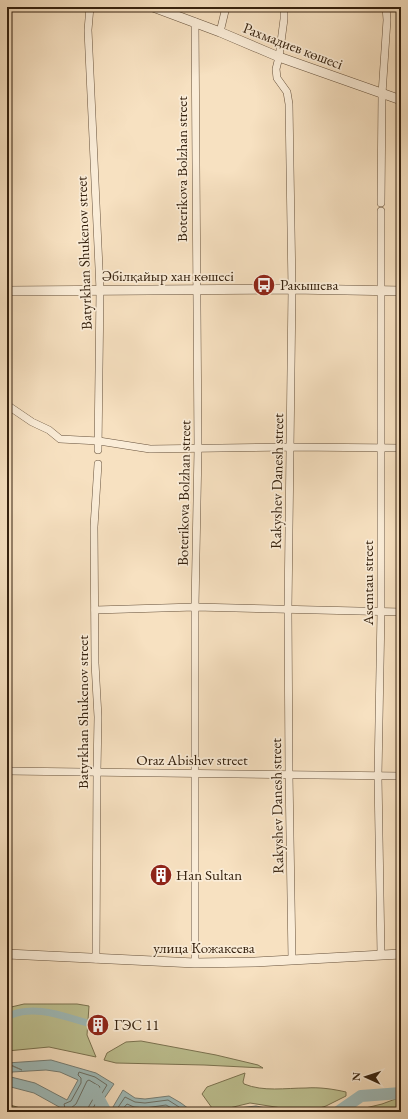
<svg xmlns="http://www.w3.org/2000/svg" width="408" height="1119" viewBox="0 0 408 1119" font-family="'EB Garamond',serif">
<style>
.green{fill:#bec292;stroke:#7a7250}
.water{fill:#9fbcbb;stroke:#757e76;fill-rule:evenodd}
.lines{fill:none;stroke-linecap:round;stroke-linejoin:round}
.shore{stroke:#6a6e64;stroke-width:1}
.canal{stroke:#9fbcbb;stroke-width:7}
.river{stroke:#9fbcbb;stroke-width:12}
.minor-casing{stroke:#66513b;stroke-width:8}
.tertiary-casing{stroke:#66513b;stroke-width:10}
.minor{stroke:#faecd7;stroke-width:7}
.tertiary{stroke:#faecd7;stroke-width:9}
.labels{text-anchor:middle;stroke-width:3.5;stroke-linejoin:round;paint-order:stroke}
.street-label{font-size:15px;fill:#35210e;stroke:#faecd7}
.poi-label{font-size:15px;fill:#35210e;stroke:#faecd7;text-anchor:start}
</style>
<rect width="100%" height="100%" fill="#f7e1c1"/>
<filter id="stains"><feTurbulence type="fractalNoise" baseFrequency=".005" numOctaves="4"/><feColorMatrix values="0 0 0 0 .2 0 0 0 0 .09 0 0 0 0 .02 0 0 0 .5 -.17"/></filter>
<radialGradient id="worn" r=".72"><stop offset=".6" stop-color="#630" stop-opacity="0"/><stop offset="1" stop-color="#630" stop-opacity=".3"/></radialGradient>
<g class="green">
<path d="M24,1004H77L89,1006L87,1035L96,1057L49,1047L7,1051V1008Z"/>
<path d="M141,1041L216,1055L258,1065L263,1068L204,1065L116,1063L104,1060L107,1053L126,1042Z"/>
<path d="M245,1073L243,1082L244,1084C264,1092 285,1088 306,1088C319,1087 333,1089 346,1092V1096L326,1106L307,1112L250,1103L221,1110L212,1108L202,1094L207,1087Z"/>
<path d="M401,1097V1112H349L382,1104Z"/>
<path d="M7,1104L30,1111L31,1112H7Z"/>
</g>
<g class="water">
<path d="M51,1060L96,1073L114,1084L95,1112H63L61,1108L34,1093L7,1086V1064L22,1070L7,1063ZM46,1070L60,1072L78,1080L67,1100L35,1083L11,1077L12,1072Z"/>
<path d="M123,1090L135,1098L145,1099L169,1096L181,1103L193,1112H110Z"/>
<path d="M256,1106L285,1112H222L230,1109Z"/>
</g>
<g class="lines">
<g class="shore">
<path d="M66,1112L64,1104L71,1101L81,1083V1078L78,1075L79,1072L95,1077L107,1085L93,1108L92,1112"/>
<path d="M71,1112V1108L76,1104L87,1081L89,1080L99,1086L100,1087L89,1106L87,1112"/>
<path d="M115,1112L125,1097L135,1102L145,1103L168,1100L187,1112"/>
<path d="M120,1112L127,1104L134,1107L145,1108L166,1105L179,1112"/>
</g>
<path class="canal" d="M7,1017C33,1003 65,1017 91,1024"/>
<g class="river">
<path d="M94,1090L106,1112"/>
<path d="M338,1112L361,1096L401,1093"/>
</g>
<g class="minor-casing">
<g id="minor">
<path d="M90,7L88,30L100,290L98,450"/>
<path d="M284,7V19L279,57L276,69L277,78L287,92L289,104L292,289L288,610L289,774L292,960"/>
<path d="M195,22L198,449L195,607V963"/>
<path d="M220,32L226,7"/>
<path d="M381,203L382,94L387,20L386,7"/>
<path d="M7,405L32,422L49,430L60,439L99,441L150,449L290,447L401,448"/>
<path d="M95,610L195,607L401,612"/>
<path d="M7,771L401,776"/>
<path d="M381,955L378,776L381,612V211"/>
<path d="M96,959L97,772L98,717L95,663L94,527L98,464"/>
</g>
</g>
<g class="tertiary-casing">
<g id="tertiary">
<path d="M153,7L220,32L279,57L401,100"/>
<path d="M7,291L292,289L401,291"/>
<path d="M7,954L195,963L255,962L401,954"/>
</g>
</g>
<use href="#minor" class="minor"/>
<use href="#tertiary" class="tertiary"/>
</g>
<defs>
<g id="bus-disc" transform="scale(1.15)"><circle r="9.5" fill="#8f2418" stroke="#faecd7"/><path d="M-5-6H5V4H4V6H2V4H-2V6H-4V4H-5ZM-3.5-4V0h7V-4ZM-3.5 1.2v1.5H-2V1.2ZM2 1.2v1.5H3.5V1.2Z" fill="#fff"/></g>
<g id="building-disc" transform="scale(1.15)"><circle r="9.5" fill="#8f2418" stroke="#faecd7"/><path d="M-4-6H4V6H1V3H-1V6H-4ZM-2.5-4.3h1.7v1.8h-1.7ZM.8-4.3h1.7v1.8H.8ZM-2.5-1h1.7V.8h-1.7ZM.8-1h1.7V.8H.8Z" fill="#fff"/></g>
</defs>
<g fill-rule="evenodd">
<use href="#bus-disc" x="264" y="285"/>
<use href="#building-disc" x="161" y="875"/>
<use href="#building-disc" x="98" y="1025"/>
</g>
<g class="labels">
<g class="street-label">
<text transform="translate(293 46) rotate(21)" y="5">Рахмадиев көшесі</text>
<text transform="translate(182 169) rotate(-90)" y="5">Boterikova Bolzhan street</text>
<text transform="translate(84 253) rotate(-92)" y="5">Batyrkhan Shukenov street</text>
<text x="168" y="281">Әбілқайыр хан көшесі</text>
<text transform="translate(277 481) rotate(-89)" y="5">Rakyshev Danesh street</text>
<text transform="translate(184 493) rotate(-89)" y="5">Boterikova Bolzhan street</text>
<text transform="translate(368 583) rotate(-90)" y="5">Asemtau street</text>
<text transform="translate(83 712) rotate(-90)" y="5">Batyrkhan Shukenov street</text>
<text x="192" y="765">Oraz Abishev street</text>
<text transform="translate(277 806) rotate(-91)" y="5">Rakyshev Danesh street</text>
<text x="204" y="953">улица Кожакеева</text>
</g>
<g class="poi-label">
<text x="280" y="290">Ракышева</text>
<text x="176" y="880">Han Sultan</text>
<text x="114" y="1030">ГЭС 11</text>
</g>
</g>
<rect width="408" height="1119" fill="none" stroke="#f7e1c1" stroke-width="24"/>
<rect x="8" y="8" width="392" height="1103" fill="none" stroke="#35210e" stroke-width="2"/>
<rect x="12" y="12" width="384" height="1095" fill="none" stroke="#35210e"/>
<g transform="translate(366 1077) rotate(273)" stroke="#faecd7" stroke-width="3" paint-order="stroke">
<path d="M0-3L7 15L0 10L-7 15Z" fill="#35210e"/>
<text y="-6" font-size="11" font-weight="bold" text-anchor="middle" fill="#35210e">N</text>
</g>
<rect width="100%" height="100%" filter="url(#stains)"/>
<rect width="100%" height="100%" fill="url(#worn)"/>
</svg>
